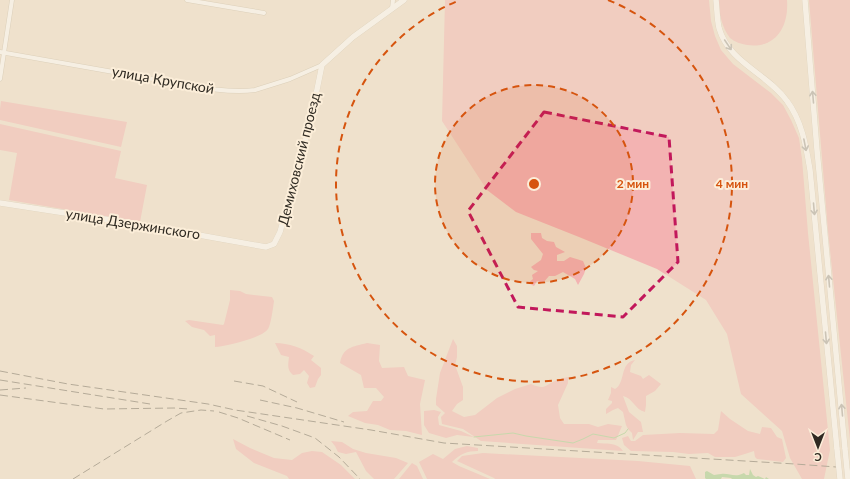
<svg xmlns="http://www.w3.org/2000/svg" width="850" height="479" viewBox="0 0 850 479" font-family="Lato,sans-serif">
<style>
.green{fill:#f3b3b2}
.water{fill:#98cd85}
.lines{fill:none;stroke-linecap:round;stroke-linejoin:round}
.stream{stroke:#98cd85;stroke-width:1}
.minor-casing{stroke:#c7baa5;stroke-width:5}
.secondary-casing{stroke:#c7baa5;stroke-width:6}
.minor{stroke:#fff;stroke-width:4}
.secondary{stroke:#fff;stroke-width:5.5}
.rail{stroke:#6f675a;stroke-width:1;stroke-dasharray:8 4;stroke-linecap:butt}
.secondary-bridge-casing{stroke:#c7baa5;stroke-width:6;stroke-linecap:butt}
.secondary-bridge{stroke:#fff;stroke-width:5.5}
.oneway{stroke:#a19f9c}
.marked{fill:none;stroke:#c2185b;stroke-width:3;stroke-dasharray:8 5;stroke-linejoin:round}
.ring{fill:none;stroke:#d6540e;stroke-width:2;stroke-dasharray:7 5}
.labels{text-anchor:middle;stroke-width:4;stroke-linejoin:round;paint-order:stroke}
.street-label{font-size:14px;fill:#2f2a22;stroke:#fceed9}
.centre{fill:#d6540e;stroke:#fceed9;stroke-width:2}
.ring-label{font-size:12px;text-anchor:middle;font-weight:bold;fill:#d6540e;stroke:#fceed9;stroke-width:4;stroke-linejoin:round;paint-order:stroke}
</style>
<rect width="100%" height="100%" fill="#efe1cc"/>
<g class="green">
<path d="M445,0H709L711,21L715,36L721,50L733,64L771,93L783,105L791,120L799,138L802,159L808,233L830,450L824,479H802L790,458L782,431L741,394L727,334L706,300L657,269L579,237L516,212L487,190L442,121Z"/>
<path d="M718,0H787C789,26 776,49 747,45C741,44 735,42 730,38C722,28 719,13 718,0Z"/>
<path d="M809,0H850V440L828,231Z"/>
<path d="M1,101L127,122L121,147L0,120V109Z"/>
<path d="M0,124L121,151L115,178L147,185L140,222L9,200L17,153L0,150Z"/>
<path d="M531,233H541L542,238L547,241L554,242L556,247L565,252L557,255V261H564L570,257L583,261L586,268L584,274L578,285L575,279L563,272L555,276H549L543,283L537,281L534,286L528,283L533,279L532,275L538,271L534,270L531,267L541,260L543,254L531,239Z"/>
<path d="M230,290L240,291L246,294L272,297L274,301C273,308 271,324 268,329C262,338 226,346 215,347V335L210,336L204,330L192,327L185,321L189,320L223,325L224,324L230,300Z"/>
<path d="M453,339L457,346V357L455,365L463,387V400L457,404L452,411L464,417L475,415L497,398L515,389L531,384C545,390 544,386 555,381C559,379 564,378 568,377V383L558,405L560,418L564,424H589L598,427L608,424L622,426L616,440H598L597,443C606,444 617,442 623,451L481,441L463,429L442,424L441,417L445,413L436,405V399L440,373Z"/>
<path d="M275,343C289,343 302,348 314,356L311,360L321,368V375L318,379L315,387L310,388L307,383L309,376L304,370L300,374L293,375C287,370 288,365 289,357L281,355Z"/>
<path d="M367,343L380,345L379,361L382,368L404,367L408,376L425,380L420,404L422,435L406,431L390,430L378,425L365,423L348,416L353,412L367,411L373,401H381L384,397L376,388H364L361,375L340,363C343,347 352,347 367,343Z"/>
<path d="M635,360L631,365L630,372L641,376L643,379L649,375L661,384L655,391L646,396V405L645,412C635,410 633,398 623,396L629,412L641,422L643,432H638L633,440L632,433L628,429L626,425L623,412L618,408L613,410L606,414V409L612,403V401L608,400L611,393V387L615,389C626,383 619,363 635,360Z"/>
<path d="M434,410L441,412L438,417L439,425L461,431L474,437L457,435L446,438L429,433L424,425V411Z"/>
<path d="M721,411L730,419L748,431L760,434L762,427L771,428L777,437L782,439L786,458L783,462L757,459L755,457L754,451L748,453L735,457H715L708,453L689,454L673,452L631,451L624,445L622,438L628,436L631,441H635L643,435L680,433L714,434L718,430Z"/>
<path d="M233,439L250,448L274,458L292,460L302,453L312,451L322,452L341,465L355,479H289L287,476L254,463L236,449Z"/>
<path d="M331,441L342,442L353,449L366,453L396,458L408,463L394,479H374L366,471L356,452L346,454L338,452L335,446Z"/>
<path d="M467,446L478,448V451C467,451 460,454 452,462L459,466L490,479H427L419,462L433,454L443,459L455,449Z"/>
<path d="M483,453L638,461L690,466L696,479H495L494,478L457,461L462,456Z"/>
<path d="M412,463L417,466L423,479H399Z"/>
</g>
<path class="water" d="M750,469L753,475L756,477L758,476L765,479L766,477L769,479H732L731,478L722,477L721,479H706L705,478V472L707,471L714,475C716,475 718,474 721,474C730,473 735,478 744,473L746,475H749Z"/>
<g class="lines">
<path class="stream" d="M474,437L513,433L526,436L573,443L583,439L593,434L614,438L625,433L628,429"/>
<g class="minor-casing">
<g id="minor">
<path d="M187,0L264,13"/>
<path d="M392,9L393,0"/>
<path d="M0,52C51,61 102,70 153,79C184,84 223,94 255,90L290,79L322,65"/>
<path d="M0,79L12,0"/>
</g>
</g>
<g class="secondary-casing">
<g id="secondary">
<path d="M716,0C717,9 717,19 719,28C729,63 767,73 787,101C802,121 806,146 810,170L837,449"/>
<path d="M805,0L817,150L845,449"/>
<path d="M0,203L143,225L266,247L274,244L280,232L310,124L322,65L353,37L404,0"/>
</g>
</g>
<use href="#minor" class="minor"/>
<use href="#secondary" class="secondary"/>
<g class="rail">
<path d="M0,371L68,384L208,404L235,410L371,430L444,443L795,464L850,468"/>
<path d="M0,380L150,404"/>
<path d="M234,381L263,386L297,402"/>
<path d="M0,390L26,388"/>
<path d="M0,395L104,409L174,408L189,409"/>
<path d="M260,400L297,408L344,422"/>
<path d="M219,412L238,418L290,440"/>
<path d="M247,416L282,426L315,438L339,457L360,479"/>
<path d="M73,479L167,421L181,413L201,410L214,411"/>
</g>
<g class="secondary-bridge-casing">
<g id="secondary-bridge">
<path d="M837,449L840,479"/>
<path d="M845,449L848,479"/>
</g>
</g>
<use href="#secondary-bridge" class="secondary-bridge"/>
</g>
<defs><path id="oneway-shaft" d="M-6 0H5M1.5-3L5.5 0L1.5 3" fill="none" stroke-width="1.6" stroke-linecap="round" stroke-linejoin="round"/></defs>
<g class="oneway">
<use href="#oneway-shaft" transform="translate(728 45) rotate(56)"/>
<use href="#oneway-shaft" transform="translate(813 97) rotate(-95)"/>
<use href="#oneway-shaft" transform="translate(805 145) rotate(79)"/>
<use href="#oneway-shaft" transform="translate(814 209) rotate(85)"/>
<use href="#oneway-shaft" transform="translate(829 281) rotate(-95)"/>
<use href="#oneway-shaft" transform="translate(826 338) rotate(85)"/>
<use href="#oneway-shaft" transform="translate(842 410) rotate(-95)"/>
</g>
<path d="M0 0H850V479H0ZM544,112L669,137L678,262L623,317L518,307L468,211Z" fill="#efe1cc" fill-opacity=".55" fill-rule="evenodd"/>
<path class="marked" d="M544,112L669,137L678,262L623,317L518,307L468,211Z"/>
<circle cx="534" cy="184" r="99" fill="#d6540e" fill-opacity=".12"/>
<g class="ring">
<circle cx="534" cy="184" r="99"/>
<path d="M608 0A198 198 0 1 1 460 0"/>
</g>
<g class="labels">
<g class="street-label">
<text transform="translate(163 80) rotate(10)" y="5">улица Крупской</text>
<text transform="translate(299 159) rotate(-76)" y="5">Демиховский проезд</text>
<text transform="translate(133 224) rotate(9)" y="5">улица Дзержинского</text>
</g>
</g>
<circle cx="534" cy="184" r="6" class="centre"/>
<g class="ring-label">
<text x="633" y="188">2 мин</text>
<text x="732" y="188">4 мин</text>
</g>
<g transform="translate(818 447) rotate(180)" stroke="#fceed9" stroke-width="3" paint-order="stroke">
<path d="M0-3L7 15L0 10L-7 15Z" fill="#2f2a22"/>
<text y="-6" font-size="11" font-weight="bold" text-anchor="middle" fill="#2f2a22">С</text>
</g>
</svg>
